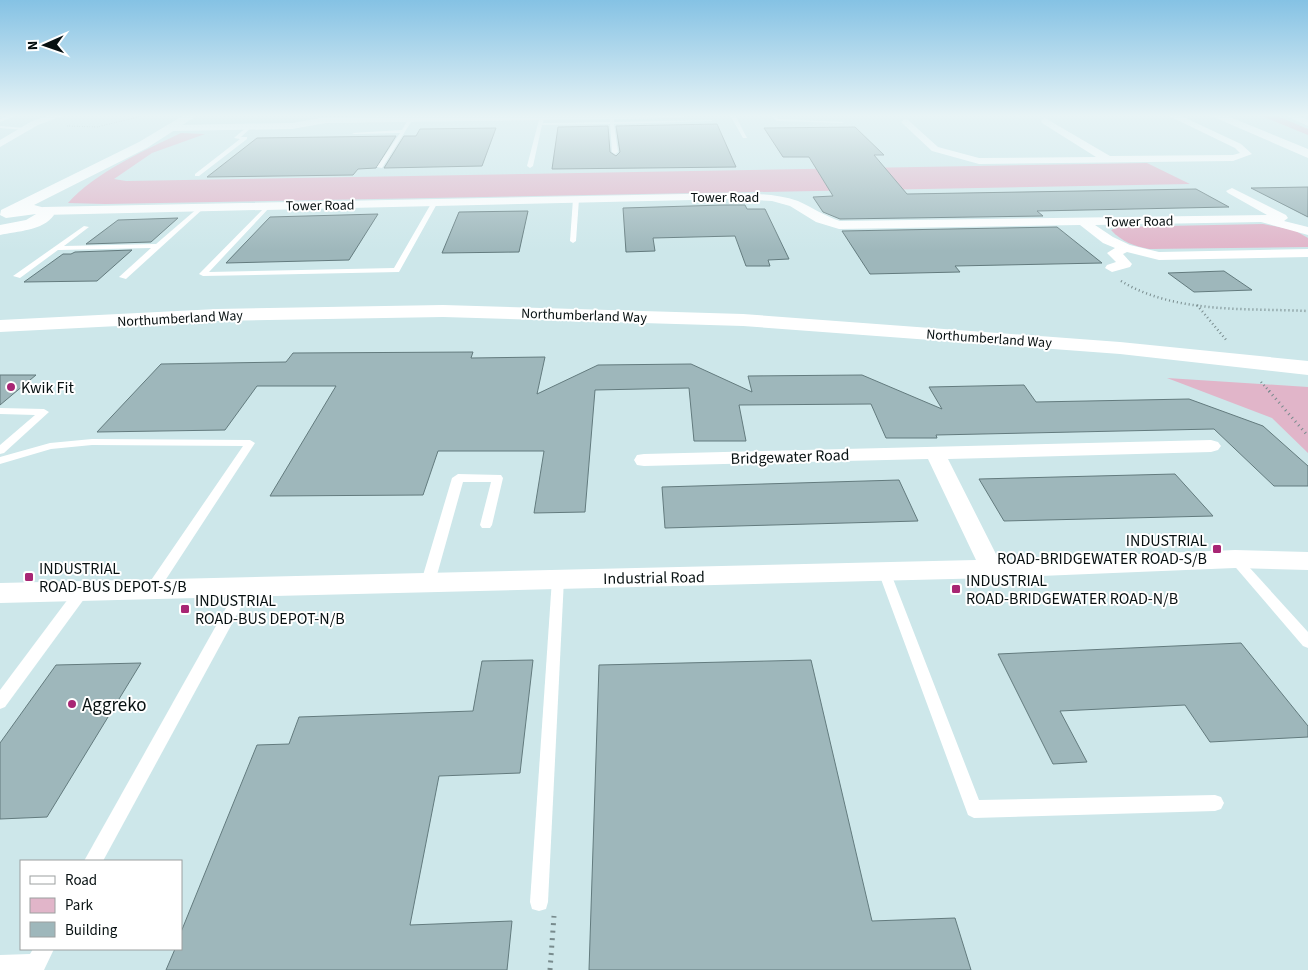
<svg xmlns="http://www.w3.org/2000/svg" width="1308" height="970" viewBox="0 0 1308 970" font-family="'Source Sans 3',sans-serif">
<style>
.green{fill:#e1b5c9}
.building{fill:#9eb7bb;stroke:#637b7e}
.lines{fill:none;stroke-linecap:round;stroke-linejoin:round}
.path-far3{stroke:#788b8d;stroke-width:1;stroke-dasharray:0.5 2;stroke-linecap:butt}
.path-far2{stroke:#788b8d;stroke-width:2.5;stroke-dasharray:1 3;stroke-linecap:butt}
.path-far1{stroke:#788b8d;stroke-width:3;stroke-dasharray:1 4;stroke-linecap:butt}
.path{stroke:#788b8d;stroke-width:5;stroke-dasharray:2 5.5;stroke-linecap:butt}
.lane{fill:#fff;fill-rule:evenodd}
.street{fill:#fff;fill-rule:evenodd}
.primary{fill:#fff;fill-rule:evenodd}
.highway{fill:#fff;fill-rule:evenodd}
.poi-dot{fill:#a82674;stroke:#fff;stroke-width:2}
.labels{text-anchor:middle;stroke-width:4;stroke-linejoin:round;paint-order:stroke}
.far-street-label{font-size:14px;fill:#081112;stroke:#fff}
.poi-label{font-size:16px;fill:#081112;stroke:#fff;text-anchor:start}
.street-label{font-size:16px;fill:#081112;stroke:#fff}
.near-poi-label{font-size:19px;fill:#081112;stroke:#fff;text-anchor:start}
</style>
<rect width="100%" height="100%" fill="#cde7ea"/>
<g class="green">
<path d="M1259,115H1275L1308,129V135Z"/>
<path d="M181,133L205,134L152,153L114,179L126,181L1147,163L1190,184L105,204L68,203C96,172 143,151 181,133Z"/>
<path d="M1263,224L1294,230L1308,238V247L1149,249C1134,246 1122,242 1111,230L1118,227Z"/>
<path d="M1167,378L1308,387V453L1272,418Z"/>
</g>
<g class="building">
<path d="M717,124L736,167L552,169L558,127L608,126L610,152L616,156L620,152L616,126Z"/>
<path d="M855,127L884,155H874L907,194L1196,189L1229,207L1037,211L1043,216L840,219L823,212L813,197L833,196L809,157H783L764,128Z"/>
<path d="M496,128L482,166L384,168L404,136H416L420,129Z"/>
<path d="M396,136L376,168L358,169L353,175L207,177L257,138Z"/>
<path d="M1308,187V217L1251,188Z"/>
<path d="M724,205H745L747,209H765L789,259L768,260L770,266H746L735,236L653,238L655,251L626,252L623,208Z"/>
<path d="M528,211L519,252L442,253L459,212Z"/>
<path d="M378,214L349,260L226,263L270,217Z"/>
<path d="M178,218L151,242L86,244L118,220Z"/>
<path d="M1057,227L1102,263L955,266L960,272L870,274L842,231Z"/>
<path d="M132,250L97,281L24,282L63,254H71L75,252Z"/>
<path d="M1224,271L1252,290L1194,292L1168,273Z"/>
<path d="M473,352L471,358L545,357L537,394L598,365L691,364L752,392L748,376L862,375L942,409L929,387L1024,385L1036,402L1189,399L1263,426L1308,466V486H1274L1214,429L936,435L937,438H886L871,404L739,405L746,441H694L689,388L595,390L585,512L534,513L544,451H438L423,495L270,496L336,386H257L225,430L97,432L161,364L286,362L293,353Z"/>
<path d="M0,375H36L0,405Z"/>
<path d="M1175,474L1213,516L1004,521L979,479Z"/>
<path d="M899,480L918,521L665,528L662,487Z"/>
<path d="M1241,643L1308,726V737L1210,742L1185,705L1060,711L1087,762L1053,764L998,654Z"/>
<path d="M533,660L520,773L439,776L410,925L512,921L507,970H166L175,949H181V932L257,745L289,744L299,717L473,711L482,661Z"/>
<path d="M811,660L872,921L955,918L971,970H589L599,665Z"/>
<path d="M141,663L47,817L0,819V743L56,665Z"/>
</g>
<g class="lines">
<path class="path-far3" d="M67,126L97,127L147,115"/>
<g class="path-far2">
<path d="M1121,281C1175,314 1247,308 1308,311"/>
<path d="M1197,305L1227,341"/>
<path d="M1261,382L1270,392"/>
</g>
<path class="path-far1" d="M1269,391L1308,436"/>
<path class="path" d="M550,970L554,916"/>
<g class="lane">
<path d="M11,115H18L0,122V119Z"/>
<path d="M610,115L614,116V122L711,120L713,121L614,124L618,152L615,154L612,152L610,124L542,125L533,166L530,168L527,166L540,116L544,117L543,123L610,122Z"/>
<path d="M730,115H735L747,138H743Z"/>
<path d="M771,115H776L778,119L844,122L842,123L777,121Z"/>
<path d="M409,118L413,119L382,168L377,167L400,133L354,134L352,133L402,130Z"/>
<path d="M249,125L253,126L241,137H247V139L199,176H195V174L240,139L234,138Z"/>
<path d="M0,126L25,128L27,129L25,130L0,128Z"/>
<path d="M576,197L579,199L576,241L573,243L570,241L573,199Z"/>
<path d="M435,200L438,202L399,272L203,276L199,274L268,204L271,206L270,207L209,272L394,268L432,202Z"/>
<path d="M199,207L204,208L126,279L119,277L151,248L58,250L20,278L13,276L84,226L89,227L64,246L156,244Z"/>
<path d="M0,408L44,409L49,412L4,453L0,454V445L35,415L0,414Z"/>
<path d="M92,439L250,440L255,443L157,593L152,594L147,593L145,589L243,446L92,445L51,449L0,464V457L50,443Z"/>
<path d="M458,474L501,475L503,478L492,525L490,528H482L480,525L491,482H463L435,582L433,585L428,587L423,585L421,582L452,478Z"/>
<path d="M1235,554L1239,556L1308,632V648L1303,646L1231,562L1229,559L1231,556Z"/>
<path d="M884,566L889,568L890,571L979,800L1215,795L1221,797L1224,803L1221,809L1215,811L974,818L968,815L878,571L879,568Z"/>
<path d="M558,574L563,576L564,579L548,902L546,909L539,911L532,909L530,902L552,579L553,576Z"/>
<path d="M245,582L250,583L252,587L103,861H84L240,583Z"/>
<path d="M82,586L87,587L89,591L87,595L5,707L0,709V690L77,587Z"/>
<path d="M33,949H54L44,970H0V955L30,954Z"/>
</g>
<g class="street">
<path d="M51,115H65L38,125L0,147V140L32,121Z"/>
<path d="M466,115H686L682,118L326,123L292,129L173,131L168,128L173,125L292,123L326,117Z"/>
<path d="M1167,115H1179L1241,144L1252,154L1233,161L979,164L932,151L901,122L905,119L908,120L938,147L979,158L1096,157L1042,123L1041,121L1045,118L1110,156L1233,155L1240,153L1235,148Z"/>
<path d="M1284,115H1297L1308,120V126Z"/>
<path d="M1232,188L1286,215L1288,218L1284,221L1308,227V235L1261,222L1095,225L1113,237L1130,245L1159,252L1308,249V257L1159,260L1127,252L1123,254L1132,264L1130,267L1112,272L1105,268L1107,265L1116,262L1107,253L1115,248L1103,243L1080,225L839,229L816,222L790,206L772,201L736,199L43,215L37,211L43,207L736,193C757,194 778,194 798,201C812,207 824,216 840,221L1267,215L1228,193L1226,191Z"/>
<path d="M1211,440L1218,442L1221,446L1218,450L1211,452L948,459L999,560L1235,550L1308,552V570L1235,568L992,578L0,603V583L976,560L928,459L644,466L637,465L634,460L637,455L644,454Z"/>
</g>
<g class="primary">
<path d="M184,115H198L147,148L34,205L49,209L54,215C43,231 17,231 0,235V225L26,220L36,214L6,218L0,215L1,210L139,142Z"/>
<path d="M443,305L743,314L1120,342L1308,361V375L1120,354L743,326L443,317L217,321L0,332V320L217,309Z"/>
</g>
<path class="highway" d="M1209,115H1225L1308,149V158Z"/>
</g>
<linearGradient id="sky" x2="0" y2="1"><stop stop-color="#85c2e4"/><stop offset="0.46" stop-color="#e8f4f6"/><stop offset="1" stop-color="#e8f4f6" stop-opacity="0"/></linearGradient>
<rect width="1308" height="251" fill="url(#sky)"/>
<g class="poi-dot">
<circle cx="11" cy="387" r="5"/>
<rect x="1212" y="544" width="10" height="10" rx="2.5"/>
<rect x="24" y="572" width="10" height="10" rx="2.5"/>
<rect x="951" y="584" width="10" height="10" rx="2.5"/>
<rect x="180" y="604" width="10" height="10" rx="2.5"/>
<circle cx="72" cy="704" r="5"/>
</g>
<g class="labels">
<g class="far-street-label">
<text x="725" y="202">Tower Road</text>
<text transform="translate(320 205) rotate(-1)" y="5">Tower Road</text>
<text transform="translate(1139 221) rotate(-1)" y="5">Tower Road</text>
<text transform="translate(584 315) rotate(2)" y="5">Northumberland Way</text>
<text transform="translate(180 318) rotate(-3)" y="5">Northumberland Way</text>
<text transform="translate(989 338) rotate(4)" y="5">Northumberland Way</text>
</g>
<g class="poi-label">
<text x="21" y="393">Kwik Fit</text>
<text x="1207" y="546" text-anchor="end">INDUSTRIAL<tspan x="1207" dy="18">ROAD-BRIDGEWATER ROAD-S/B</tspan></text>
<text x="39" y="574">INDUSTRIAL<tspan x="39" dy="18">ROAD-BUS DEPOT-S/B</tspan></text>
<text x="966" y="586">INDUSTRIAL<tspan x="966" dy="18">ROAD-BRIDGEWATER ROAD-N/B</tspan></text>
<text x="195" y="606">INDUSTRIAL<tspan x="195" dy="18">ROAD-BUS DEPOT-N/B</tspan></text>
</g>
<g class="street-label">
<text transform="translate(790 456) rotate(-2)" y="6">Bridgewater Road</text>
<text transform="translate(654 577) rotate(-1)" y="6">Industrial Road</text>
</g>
<g class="near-poi-label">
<text x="82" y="711">Aggreko</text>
</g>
</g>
<rect x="20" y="860" width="162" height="90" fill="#ffffff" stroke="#9ca0a0"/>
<rect x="30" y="876" width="25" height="8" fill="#ffffff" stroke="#9ca0a0"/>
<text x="65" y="885" font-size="15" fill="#081112">Road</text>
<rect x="30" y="898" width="25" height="15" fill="#e1b5c9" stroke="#9ca0a0"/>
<text x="65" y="910" font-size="15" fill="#081112">Park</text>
<rect x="30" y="922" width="25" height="15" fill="#9eb7bb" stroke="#9ca0a0"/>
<text x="65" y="935" font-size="15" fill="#081112">Building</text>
<g transform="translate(45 45) rotate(268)" stroke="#ffffff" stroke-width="4" paint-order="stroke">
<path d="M0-4L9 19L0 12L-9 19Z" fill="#081112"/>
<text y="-8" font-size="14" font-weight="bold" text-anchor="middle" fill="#081112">N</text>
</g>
</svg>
